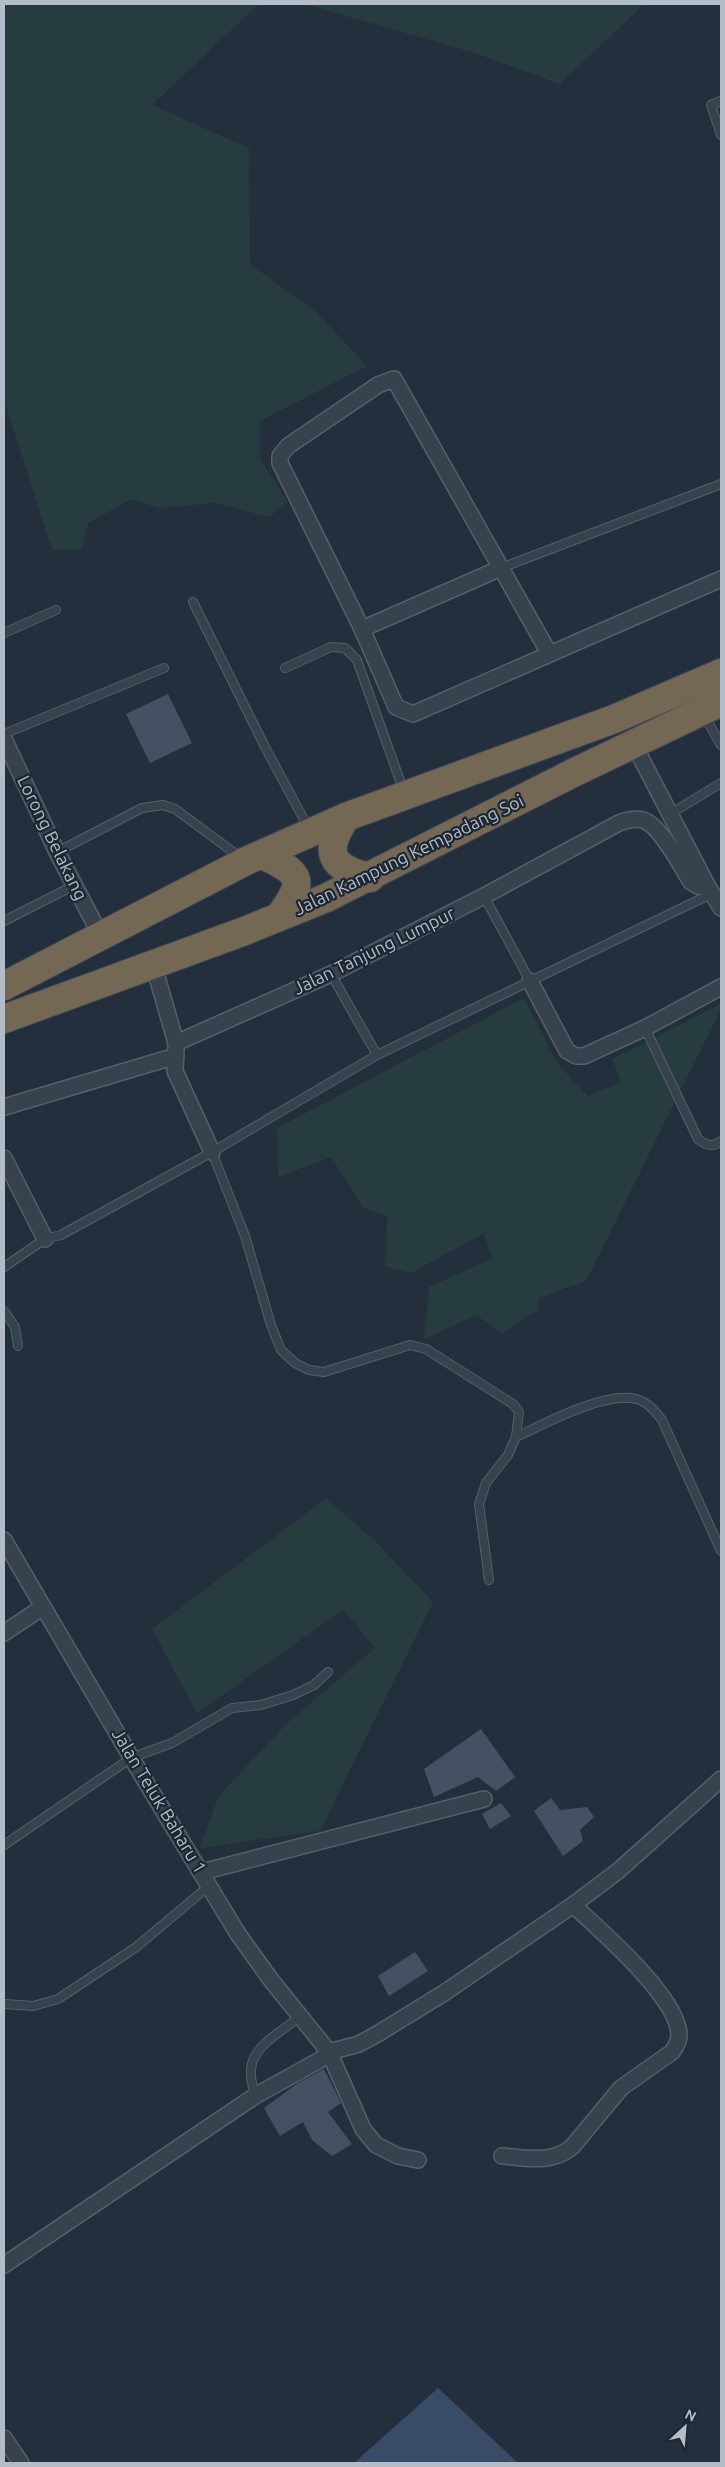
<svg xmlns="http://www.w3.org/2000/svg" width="725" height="2467" viewBox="0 0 725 2467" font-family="Ubuntu,sans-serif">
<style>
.green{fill:#263c3f}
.water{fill:#394c67}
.building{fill:#455162}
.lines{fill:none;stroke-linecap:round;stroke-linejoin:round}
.lane-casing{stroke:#565f6c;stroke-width:10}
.street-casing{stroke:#565f6c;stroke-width:18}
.highway-casing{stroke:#434c59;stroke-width:30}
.lane{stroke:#38414e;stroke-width:8}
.street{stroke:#38414e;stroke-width:15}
.highway{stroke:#746855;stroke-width:28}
.labels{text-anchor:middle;stroke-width:4.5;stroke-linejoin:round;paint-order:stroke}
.street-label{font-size:18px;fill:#b4bcc9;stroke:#1d2633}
</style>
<rect width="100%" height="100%" fill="#242f3e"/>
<g class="green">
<path d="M4,4H259L152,105L249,148L250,264L315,311L367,366L260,421V459L288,502L269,517L215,503L158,508L132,499L88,523L82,549L52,550L4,399Z"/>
<path d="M305,4H644L560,84L475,53Z"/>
<path d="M524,998L558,1064L588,1096L621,1082L612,1059L721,1004V1009L586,1281L538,1298L539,1310L502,1333L476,1315L424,1339L429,1287L493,1258L483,1234L411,1273L385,1266L387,1216L364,1208L331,1157L278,1177L277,1128Z"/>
<path d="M326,1498L377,1543L433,1602L320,1831L200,1848L218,1797L286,1724L375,1648L343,1610L197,1713L152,1629Z"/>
</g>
<path class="water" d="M438,2388L518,2463H354Z"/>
<g class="building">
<path d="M168,694L192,743L150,763L126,714Z"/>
<path d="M481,1729L515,1777L496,1791L478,1777L434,1797L424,1769Z"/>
<path d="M551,1798L560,1810L587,1807L594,1817L580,1830L583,1841L563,1856L534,1811Z"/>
<path d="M501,1803L511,1816L490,1829L482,1814Z"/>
<path d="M415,1952L428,1971L389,1996L378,1976Z"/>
<path d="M324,2069L341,2103L328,2112L352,2144L332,2156L312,2140L303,2122L280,2136L264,2108L298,2083Z"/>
</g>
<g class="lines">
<g class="lane-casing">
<g id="lane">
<path d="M721,101L711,105L721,135"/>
<path d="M501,568L721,484"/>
<path d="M193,602L265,747L309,829"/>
<path d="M4,633L56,610"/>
<path d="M285,668L331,647L345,648L357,660L404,792"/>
<path d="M704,715L721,745"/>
<path d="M4,734L164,668"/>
<path d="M670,814L721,783"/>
<path d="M57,852L142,808L163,805L175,809L240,857"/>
<path d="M484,896L530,981"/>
<path d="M4,921L75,885"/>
<path d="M331,974L377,1055"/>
<path d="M645,1028L698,1139C706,1145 713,1148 721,1141"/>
<path d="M212,1152L245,1236L271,1325L281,1350L295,1363L309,1370L324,1372L410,1345L426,1349L513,1404L519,1412L516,1437L508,1455L486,1483L479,1504L489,1580"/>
<path d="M4,1267L45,1239L61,1235L212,1152L377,1055L711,894"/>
<path d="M4,1311L15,1327L18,1346"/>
<path d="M516,1437C544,1424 605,1391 636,1399C648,1402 655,1411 662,1420L721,1551"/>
<path d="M4,1845L131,1758L172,1743L232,1708L261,1705L293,1695L314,1685L328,1672"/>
<path d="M4,2004L33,2006L58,1999L135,1948L209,1886"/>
<path d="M255,2096C253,2088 250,2077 251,2069C253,2045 284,2030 301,2016"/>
</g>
</g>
<g class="street-casing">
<g id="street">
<path d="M362,629L501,568"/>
<path d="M549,653L394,379L378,385L288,446L280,456V463L362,629L396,707L413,714L721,579"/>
<path d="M4,739L57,852L101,936"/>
<path d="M633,743L708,887"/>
<path d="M153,963L176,1043L331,974L484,896L619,823C627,820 634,818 643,820C660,825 681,866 691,882L698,886L708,887L721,908"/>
<path d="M530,981L567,1051L576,1056H584L645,1028L721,987"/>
<path d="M176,1047L175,1071L212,1152"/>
<path d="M4,1107L176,1056"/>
<path d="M4,1158L45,1239"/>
<path d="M4,1540L141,1774L238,1934L271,1980L329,2052L363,2129L376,2145L398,2156L418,2160"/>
<path d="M4,1633L43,1607"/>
<path d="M202,1872L484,1799"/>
<path d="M502,2156C526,2158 552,2164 572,2147L621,2088L672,2052C676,2046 679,2042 679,2035C679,1998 600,1930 573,1905"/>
<path d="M4,2265L255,2096L320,2060L329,2052L359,2044L379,2033L444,1993L573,1905L618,1871L721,1779"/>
<path d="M4,2438L21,2463"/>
</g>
</g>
<g class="highway-casing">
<g id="highway">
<path d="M346,817C323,853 329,866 370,878"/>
<path d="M263,855C302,874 306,880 279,917"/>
<path d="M4,986L246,861L346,817L614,719L721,673"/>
<path d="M4,1019L242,932L326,898L573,773L721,702"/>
</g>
</g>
<use href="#lane" class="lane"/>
<use href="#street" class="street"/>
<use href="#highway" class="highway"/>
</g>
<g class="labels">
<g class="street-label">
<text transform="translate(52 838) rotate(64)" y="6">Lorong Belakang</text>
<text transform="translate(409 855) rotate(-26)" y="6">Jalan Kampung Kempadang Soi</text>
<text transform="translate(374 951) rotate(-26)" y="6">Jalan Tanjung Lumpur</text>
<text transform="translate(159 1801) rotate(59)" y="6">Jalan Teluk Baharu 1</text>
</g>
</g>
<rect width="725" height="2467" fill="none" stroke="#b4bcc9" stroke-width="10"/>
<g transform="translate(685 2427) rotate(26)" stroke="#1d2633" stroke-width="4" paint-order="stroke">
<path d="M0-4L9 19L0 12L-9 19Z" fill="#b4bcc9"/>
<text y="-8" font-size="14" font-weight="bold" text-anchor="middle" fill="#b4bcc9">N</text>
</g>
</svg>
